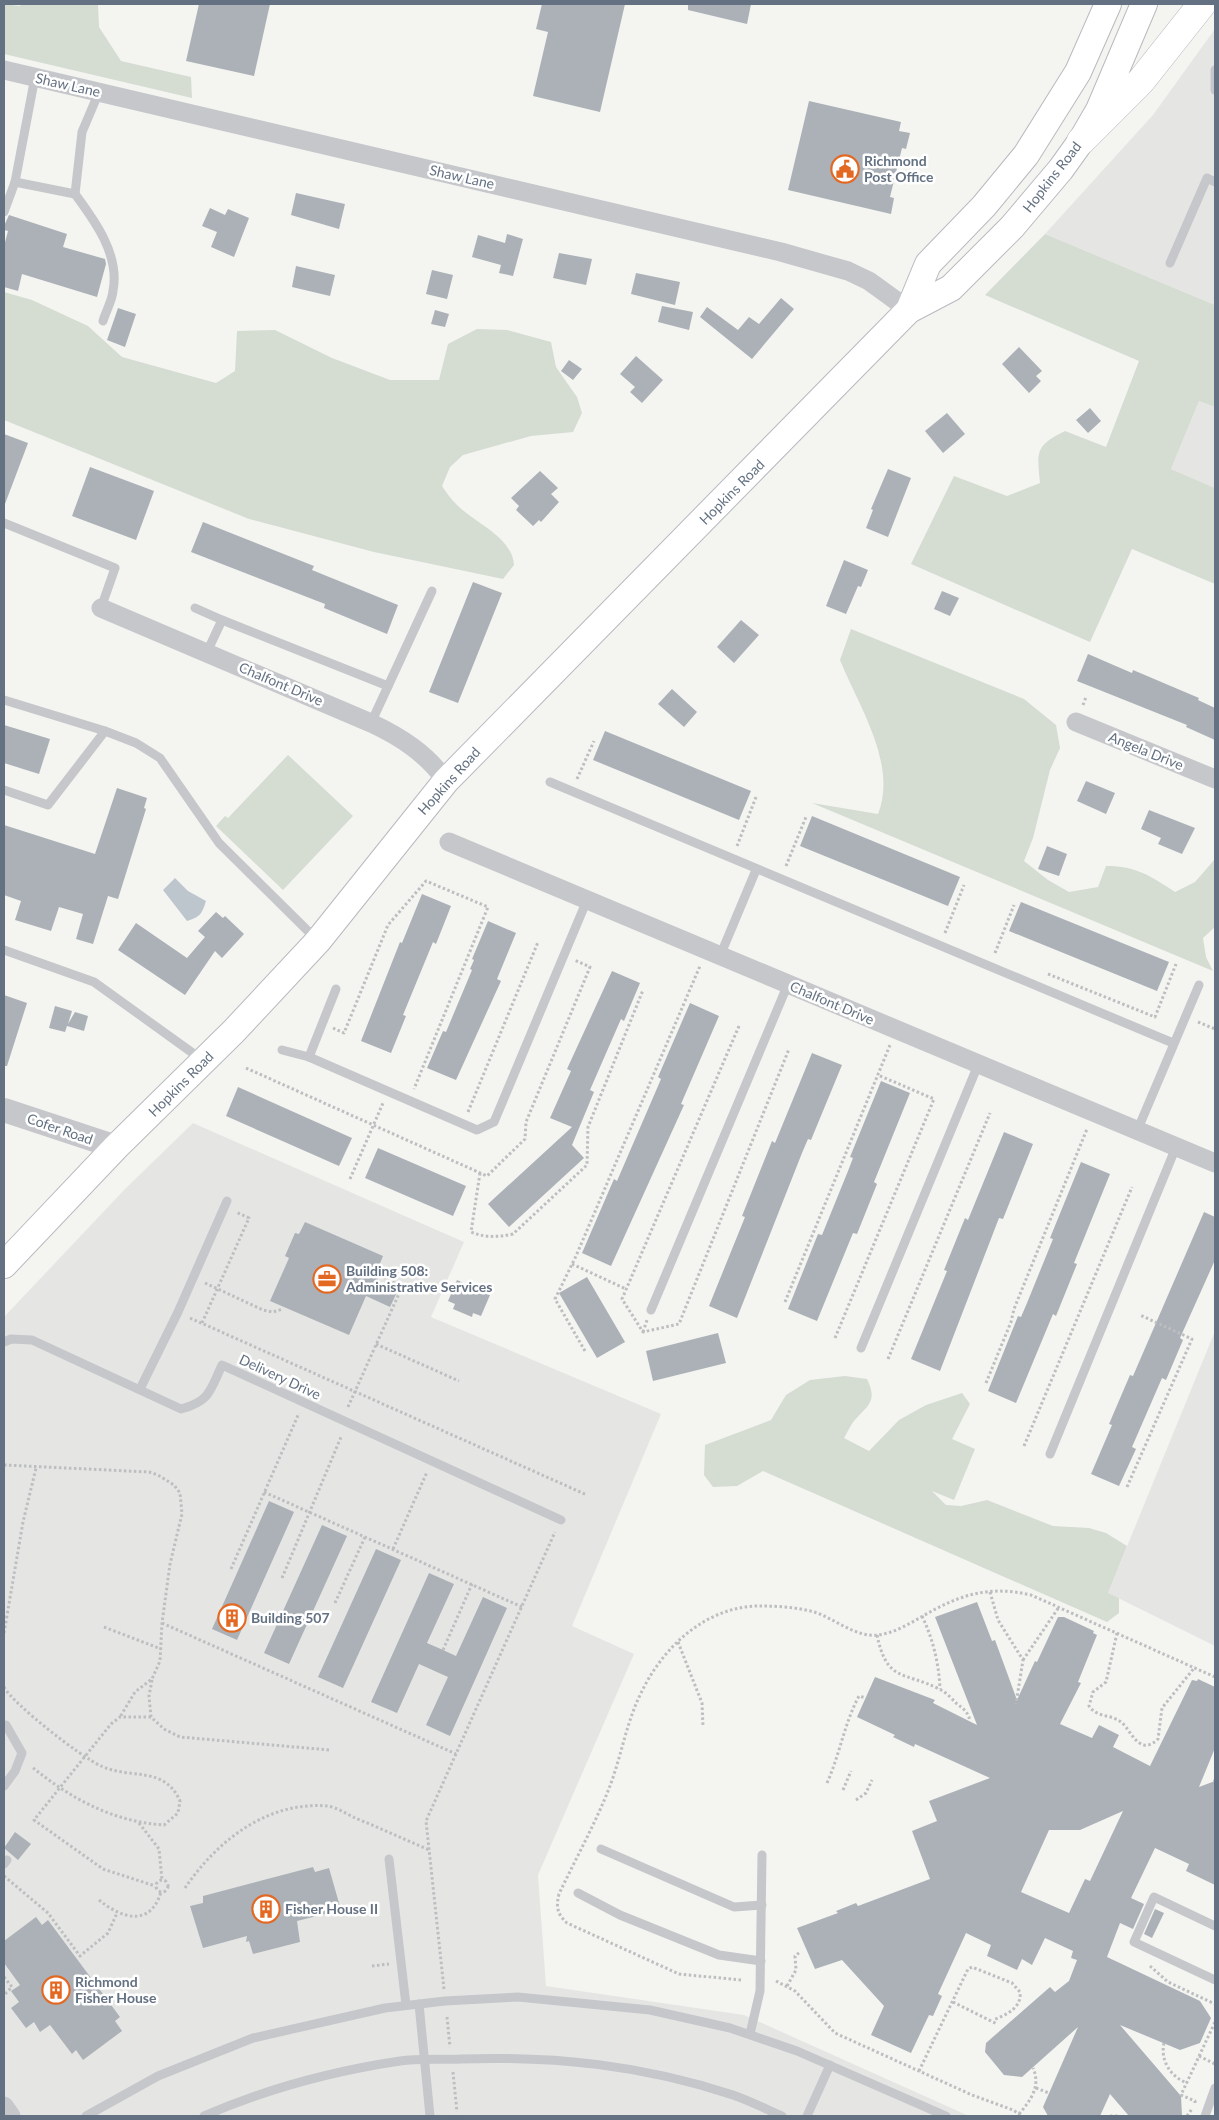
<svg xmlns="http://www.w3.org/2000/svg" width="1219" height="2120" viewBox="0 0 1219 2120" font-family="Lato,sans-serif">
<style>
.built{fill:#e5e6e4}
.green{fill:#d5dcd2}
.water{fill:#bdc6cd}
.building{fill:#abb1b7;fill-rule:evenodd}
.lines{fill:none;stroke-linecap:round;stroke-linejoin:round}
.secondary-casing{stroke:#b7babf;stroke-width:28}
.primary-casing{stroke:#b5b8bd;stroke-width:29}
.path{stroke:#bcbec0;stroke-width:3;stroke-dasharray:2.5 2.5;stroke-linecap:butt}
.service{stroke:#c5c7cb;stroke-width:9}
.minor{stroke:#c5c7cb;stroke-width:19}
.tertiary{stroke:#c5c7cb;stroke-width:24}
.secondary{stroke:#fff;stroke-width:26}
.primary{stroke:#fff;stroke-width:28}
.labels{text-anchor:middle;stroke-width:5;stroke-linejoin:round;paint-order:stroke}
.street-label{font-size:14px;fill:#647182;stroke:#fff}
.poi-label{font-size:14px;font-weight:bold;fill:#647182;stroke:#fff;text-anchor:start}
</style>
<rect width="100%" height="100%" fill="#f4f5f1"/>
<g class="built">
<path d="M1215,29V305L1045,234L1153,115Z"/>
<path d="M1199,401L1215,407V488L1171,469Z"/>
<path d="M193,1123L464,1242L431,1317L661,1414L572,1626L634,1654L538,1875L546,1986L744,2015L969,2116H4V1317L125,1189Z"/>
<path d="M1215,1331V1646L1108,1593Z"/>
</g>
<g class="green">
<path d="M4,4L20,6L21,4H98L99,27L121,61L191,77L192,98L4,54Z"/>
<path d="M1045,234L1215,305V407L1199,401L1171,469L1215,488V584L1132,549L1090,642L911,564L954,476L1007,496L1040,483C1037,451 1035,446 1065,431L1106,447L1139,361L985,295Z"/>
<path d="M4,292L32,300L88,326L122,357L216,383L235,371L237,331L275,330L332,358L390,380H439L448,344L477,329L507,330L551,342L556,367L577,397L582,413L573,432L531,436L463,455L450,467L442,486C446,492 451,499 456,504C474,523 512,536 514,565L503,579L374,552L249,519L4,420Z"/>
<path d="M851,629L1024,699L1056,725L1060,748L1050,770L1033,838L1024,861L1048,880L1069,892L1098,887L1106,866C1136,866 1151,876 1175,892L1195,882L1215,859V927L1203,938L1206,957L1213,971L812,803L878,814C898,764 858,705 840,660Z"/>
<path d="M288,755L353,816L283,890L216,826L225,816L228,818Z"/>
<path d="M845,1376L867,1379C878,1402 868,1405 854,1421C850,1426 847,1433 844,1438L869,1451L899,1420L926,1405L962,1393L970,1404L952,1439L975,1449L954,1500L932,1491L946,1505L961,1506L987,1500L1053,1526L1089,1528L1106,1533L1127,1546L1108,1593L1119,1598V1613L1107,1622L763,1471L737,1486L713,1487L704,1475L705,1445L771,1420L786,1395L810,1380Z"/>
</g>
<path class="water" d="M175,878L188,891L206,901C202,914 200,917 187,921L163,890Z"/>
<g class="building">
<path d="M199,4H270L254,76L186,61Z"/>
<path d="M542,4H625L600,112L533,96L548,32L536,29Z"/>
<path d="M688,4H751L747,24L688,10Z"/>
<path d="M809,101L901,122L899,131L910,133L906,149L902,148L890,197L894,198L891,214L788,190Z"/>
<path d="M296,193L345,204L339,229L291,215Z"/>
<path d="M210,208L225,215L228,209L249,218L234,257L211,247L217,232L202,226Z"/>
<path d="M9,215L67,234L63,247L105,259L106,264L97,297L22,274L18,291L4,287V246L8,231L4,230V226Z"/>
<path d="M507,234L523,239L513,276L499,273L501,265L472,257L478,235L505,243Z"/>
<path d="M559,253L592,259L586,285L553,278Z"/>
<path d="M296,266L335,275L330,296L292,287Z"/>
<path d="M432,270L453,275L447,299L426,294Z"/>
<path d="M636,273L680,282L675,305L631,294Z"/>
<path d="M781,298L794,309L752,359L700,317L707,307L738,330L749,317L759,324Z"/>
<path d="M662,306L693,312L689,330L658,322Z"/>
<path d="M118,308L136,314L125,347L107,340Z"/>
<path d="M435,310L449,314L445,327L431,324Z"/>
<path d="M1019,347L1042,371L1036,376L1041,381L1029,393L1002,364Z"/>
<path d="M636,356L663,380L642,403L630,392L635,387L620,374Z"/>
<path d="M569,360L582,369L573,380L561,371Z"/>
<path d="M1090,408L1101,421L1088,433L1076,420Z"/>
<path d="M947,413L965,434L943,453L925,431Z"/>
<path d="M4,434L28,443L5,504H4Z"/>
<path d="M90,467L154,491L136,540L72,516Z"/>
<path d="M888,469L911,478L888,537L866,528L873,510L871,509Z"/>
<path d="M540,471L558,488L551,494L559,502L541,522L539,520L533,526L516,510L519,506L511,498Z"/>
<path d="M203,522L314,566L312,570L398,605L387,634L324,608L325,604L191,552Z"/>
<path d="M844,560L868,570L861,587L858,586L846,614L826,606Z"/>
<path d="M473,582L502,593L458,703L429,692Z"/>
<path d="M942,591L959,598L950,616L934,609Z"/>
<path d="M741,620L759,635L734,663L717,647Z"/>
<path d="M1088,654L1132,673L1133,670L1199,698L1198,700L1215,708V740L1186,727L1187,725L1077,681Z"/>
<path d="M672,689L697,712L684,727L658,704Z"/>
<path d="M4,725L50,739L39,774L4,763Z"/>
<path d="M605,731L751,791L739,820L593,760Z"/>
<path d="M1086,781L1115,793L1106,814L1077,801Z"/>
<path d="M117,788L147,798L144,808L146,809L118,899L108,896L93,944L76,939L83,914L59,907L51,931L15,920L21,901L4,895V825L95,854Z"/>
<path d="M1149,810L1195,828L1182,854L1158,844L1161,838L1141,829Z"/>
<path d="M812,816L960,877L948,906L800,846Z"/>
<path d="M1047,846L1067,854L1059,876L1038,869Z"/>
<path d="M422,894L451,906L436,944L433,942L403,1015L406,1016L391,1053L361,1041L400,942L402,943Z"/>
<path d="M1021,902L1169,962L1157,991L1009,931Z"/>
<path d="M216,912L223,918L225,916L244,934L222,958L215,951L185,995L118,950L136,923L187,958L205,937L198,931Z"/>
<path d="M488,921L516,933L497,979L501,981L456,1080L427,1068L443,1031L446,1032L472,970L470,969L474,960L472,959Z"/>
<path d="M612,971L640,983L624,1021L621,1019L590,1090L594,1092L572,1145L584,1158L509,1227L488,1204L572,1127L550,1118L571,1071L567,1069Z"/>
<path d="M4,995L27,1003L7,1066H4Z"/>
<path d="M690,1003L719,1016L681,1104L684,1105L611,1266L582,1253L614,1179L617,1181L655,1093L661,1079L658,1077Z"/>
<path d="M55,1006L72,1011L68,1024L75,1012L88,1016L84,1031L67,1026L65,1032L49,1028Z"/>
<path d="M812,1053L842,1065L811,1140L808,1139L802,1153L737,1318L709,1306L745,1217L742,1216L772,1141L775,1143Z"/>
<path d="M881,1081L910,1093L874,1182L877,1184L857,1234L853,1233L817,1321L788,1309L818,1234L822,1235L848,1171L853,1158L850,1157Z"/>
<path d="M238,1087L352,1138L339,1166L226,1116Z"/>
<path d="M1004,1132L1033,1144L1003,1219L999,1218L940,1371L911,1359L947,1271L944,1270L965,1218L968,1220Z"/>
<path d="M378,1148L466,1186L453,1216L365,1178Z"/>
<path d="M1081,1162L1110,1174L1074,1263L1077,1264L1056,1316L1053,1314L1016,1403L988,1391L1018,1316L1021,1317L1027,1303L1053,1239L1050,1238Z"/>
<path d="M1204,1212L1215,1217V1260L1180,1338L1183,1340L1166,1380L1162,1378L1132,1447L1136,1449L1119,1486L1091,1474L1112,1425L1109,1424L1130,1375L1133,1376Z"/>
<path d="M305,1222L383,1256L377,1271L381,1273L377,1281L398,1290L390,1307L366,1296L349,1335L270,1301L289,1258L285,1256L295,1233L299,1234Z"/>
<path d="M587,1277L625,1342L597,1358L559,1293Z"/>
<path d="M457,1280L490,1295L481,1316L473,1313L472,1317L453,1309L455,1304L448,1301Z"/>
<path d="M718,1333L726,1363L653,1381L646,1351Z"/>
<path d="M269,1501L294,1512L237,1640L212,1629Z"/>
<path d="M322,1525L347,1536L289,1664L264,1653Z"/>
<path d="M376,1549L401,1560L343,1688L318,1677Z"/>
<path d="M429,1573L454,1584L427,1643L443,1650L456,1656L483,1597L507,1608L450,1736L426,1725L448,1677L419,1664L397,1713L371,1702Z"/>
<path d="M977,1602L992,1641L995,1640L1017,1700L1035,1661L1037,1662L1058,1617H1064L1094,1631L1093,1633L1097,1635L1078,1682L1081,1683L1060,1724L1092,1738L1099,1725L1119,1735L1113,1747L1150,1766L1192,1680L1197,1681L1198,1679L1215,1687V1748L1199,1787L1215,1781V1885L1186,1871L1189,1864L1155,1848L1131,1898L1144,1904L1133,1929L1120,1923L1107,1957L1200,2001L1211,2018L1200,2043L1180,2050L1120,2025L1181,2096L1182,2116H1129L1110,2094L1100,2116H1048L1043,2107L1078,2027L1022,2077L1004,2075L985,2052L986,2043L1050,1987L1055,1992L1069,1981L1077,1960L1071,1958L1073,1951L1045,1938L1032,1965L1022,1959L1017,1970L987,1956L991,1945L966,1933L938,1994L942,1996L933,2016L929,2015L911,2053L871,2035L884,2006L842,1960L815,1969L797,1928L838,1913L836,1911L856,1903L858,1906L930,1879L912,1831L937,1821L929,1801L990,1778L915,1744L914,1747L893,1737L895,1735L857,1717L875,1677L935,1700L933,1703L977,1725L935,1617ZM1123,1811L1090,1881L1085,1879L1069,1913L1021,1892L1049,1830H1080Z"/>
<path d="M15,1832L31,1844L18,1860L4,1848Z"/>
<path d="M313,1867L315,1872L329,1868L341,1910L297,1921L300,1942L253,1954L249,1941L246,1942L247,1936L203,1948L190,1906L203,1903V1896Z"/>
<path d="M1155,1909L1164,1913L1152,1938L1144,1934Z"/>
<path d="M36,1917L42,1925L48,1920L120,2017L115,2021L122,2031L83,2060L76,2050L72,2054L50,2025L40,2032L34,2022L26,2028L11,2008L19,2002L11,1991L20,1985L4,1963V1941Z"/>
</g>
<g class="lines">
<g class="secondary-casing">
<g id="secondary">
<path d="M909,310L928,264L984,206L1026,155L1078,72L1108,4"/>
<path d="M4,1265L116,1147L234,1031L318,941L446,781L909,310L951,288L1012,227L1061,169L1081,141L1099,110L1144,4"/>
</g>
</g>
<g class="primary-casing">
<path id="primary" d="M1081,141L1141,81L1202,4"/>
</g>
<g class="path">
<path d="M1083,705L1086,697"/>
<path d="M577,779L594,741"/>
<path d="M737,846L756,797"/>
<path d="M786,866L806,817"/>
<path d="M945,933L964,885"/>
<path d="M995,953L1014,905"/>
<path d="M1048,974L1155,1017L1176,964"/>
<path d="M1198,1022L1215,1029"/>
<path d="M739,1026L622,1299L643,1332L679,1324L789,1049"/>
<path d="M333,1028L344,1033L388,925L426,881L488,907L414,1089"/>
<path d="M246,1068L487,1176L525,1139L526,1122L590,967L574,960"/>
<path d="M468,1112L538,942"/>
<path d="M480,1173L471,1232C485,1238 498,1237 513,1234L587,1165L588,1127L643,990"/>
<path d="M350,1179L383,1103"/>
<path d="M572,1264L626,1289"/>
<path d="M205,1283L263,1310L273,1312L283,1309"/>
<path d="M785,1302L890,1045"/>
<path d="M190,1318L587,1495"/>
<path d="M202,1323L249,1218L236,1212"/>
<path d="M643,1332L647,1320"/>
<path d="M835,1338L934,1099L878,1075"/>
<path d="M376,1344L459,1381"/>
<path d="M585,1351L555,1299L576,1256L700,966"/>
<path d="M888,1359L990,1113"/>
<path d="M986,1383L1011,1322L1014,1309L1087,1129"/>
<path d="M348,1407L402,1287L380,1275"/>
<path d="M1024,1446L1132,1187"/>
<path d="M4,1465L149,1472L158,1475L174,1485L180,1493L182,1514L170,1564L162,1623L160,1661L152,1679L135,1692L120,1717"/>
<path d="M1127,1487L1192,1339L1140,1315"/>
<path d="M264,1492L522,1607"/>
<path d="M393,1549L427,1472"/>
<path d="M231,1569L299,1413"/>
<path d="M282,1578L341,1437"/>
<path d="M990,1592L998,1620L1023,1660L1016,1704"/>
<path d="M335,1603L365,1537"/>
<path d="M922,1616C933,1639 939,1664 940,1689"/>
<path d="M162,1623L456,1754"/>
<path d="M104,1627L161,1649"/>
<path d="M4,1633L23,1522L36,1468"/>
<path d="M1117,1633L1106,1682L1093,1692L1089,1706C1097,1718 1111,1714 1121,1722C1129,1728 1133,1742 1144,1745C1149,1746 1154,1743 1158,1739L1162,1708L1195,1667"/>
<path d="M877,1635C887,1683 904,1671 939,1689C946,1692 952,1699 957,1704C964,1709 968,1712 970,1721"/>
<path d="M678,1642L702,1703L703,1727"/>
<path d="M443,1650L472,1584"/>
<path d="M1023,1660L1059,1607"/>
<path d="M152,1680L149,1696L151,1717L164,1729L180,1737L330,1750"/>
<path d="M4,1687C13,1704 81,1757 101,1766C131,1780 164,1765 180,1801L178,1813L164,1825C113,1822 70,1798 32,1767"/>
<path d="M151,1717H120L111,1724L34,1820L103,1869L155,1886"/>
<path d="M1214,1782L1215,1780"/>
<path d="M827,1783C840,1754 844,1724 859,1696L866,1698"/>
<path d="M843,1790L851,1771"/>
<path d="M856,1800L866,1793L872,1780"/>
<path d="M139,1823L159,1849L162,1880"/>
<path d="M4,1876L48,1913L80,1956L108,1933L117,1913"/>
<circle cx="162" cy="1886" r="6"/>
<path d="M185,1888C217,1841 267,1801 327,1806C336,1807 347,1814 355,1818C380,1828 404,1839 429,1850"/>
<path d="M99,1900C121,1918 150,1928 161,1892"/>
<path d="M372,1966L389,1964"/>
<path d="M1150,1966L1168,1982L1215,2004"/>
<path d="M4,1977L12,1987L4,1995"/>
<path d="M741,1980L679,1974L567,1923C557,1914 556,1907 559,1894C575,1860 594,1826 608,1791C621,1759 626,1722 642,1691C664,1646 706,1607 758,1606C776,1606 796,1607 814,1612C834,1618 856,1638 878,1635C894,1633 909,1624 923,1616C959,1595 989,1585 1031,1595L1215,1677"/>
<path d="M776,1981L795,1991L835,2033L972,2095L1013,2110L1022,2116"/>
<path d="M787,1986L796,1970L795,1956L800,1952"/>
<path d="M444,1989L426,1821L555,1532"/>
<path d="M953,2002L997,2024"/>
<path d="M447,2017L450,2047"/>
<path d="M1164,2043C1160,2061 1171,2077 1187,2083"/>
<path d="M1199,2056L1215,2064"/>
<path d="M919,2071L968,1969L972,1967L1012,1983L1020,1992C1022,2008 1006,2015 993,2020"/>
<path d="M453,2072L457,2112"/>
<path d="M1036,2088L1049,2093"/>
<path d="M1195,2103V2101L1181,2095L1215,2022"/>
<path d="M1019,2114C1031,2100 1041,2086 1033,2068"/>
<path d="M1110,2116H1118"/>
<path d="M1187,2116L1192,2109"/>
</g>
<g class="service">
<path d="M1215,70V90"/>
<path d="M35,77L15,182L75,194L82,132L99,92"/>
<path d="M75,194C95,221 120,255 113,291C112,301 106,311 103,321"/>
<path d="M4,212L15,182"/>
<path d="M1170,263L1207,178L1215,182"/>
<path d="M4,523L115,568L101,608"/>
<path d="M195,608L222,620L388,686"/>
<path d="M207,652L222,620"/>
<path d="M4,700L105,731L136,743L160,758L219,843L316,939"/>
<path d="M371,723L432,591"/>
<path d="M550,782L1173,1043"/>
<path d="M4,790L48,805L105,731"/>
<path d="M4,950L94,982L201,1059"/>
<path d="M720,956L756,870"/>
<path d="M282,1050L309,1057L477,1130L494,1122L587,900"/>
<path d="M309,1057L336,989"/>
<path d="M1137,1131L1199,985"/>
<path d="M651,1310L788,984"/>
<path d="M4,1342L11,1339L32,1340L181,1409C210,1401 210,1391 222,1365L561,1520"/>
<path d="M861,1348L978,1065"/>
<path d="M140,1389L178,1312L227,1201"/>
<path d="M1050,1454L1176,1147"/>
<path d="M4,1786L15,1771L22,1753L6,1725"/>
<path d="M601,1849L734,1907L762,1905"/>
<path d="M389,1859L406,2005"/>
<path d="M4,1864L7,1860"/>
<path d="M578,1893L620,1915L719,1955L761,1961"/>
<path d="M1215,1926L1154,1897L1134,1942L1215,1980"/>
<path d="M419,2004L430,2116"/>
<path d="M750,2034L760,1991L762,1855"/>
<path d="M86,2116L158,2076L253,2038L385,2008L445,2001L518,1997L650,2010L730,2028L797,2051L946,2116"/>
<path d="M204,2116C266,2089 333,2071 400,2061C419,2058 441,2060 461,2059C556,2056 642,2065 733,2095C750,2101 766,2109 782,2116"/>
<path d="M807,2116L830,2065"/>
<path d="M1205,2116L1215,2088"/>
</g>
<g class="minor">
<path d="M4,70L781,252L848,271L869,281L909,310"/>
<path d="M101,608L371,723C401,737 427,754 446,781"/>
<path d="M1076,722L1215,779"/>
<path d="M449,842L1215,1163"/>
<path d="M4,2106L11,2116"/>
</g>
<path class="tertiary" d="M4,1110L116,1147"/>
<use href="#secondary" class="secondary"/>
<use href="#primary" class="primary"/>
</g>
<defs>
<g id="civic-ring" transform="scale(1.4375)"><circle r="9.5" fill="#fff" stroke="#e36822" stroke-width="1.5"/><path d="M-.6-6.5H3V-4.5H.6V-3L4-1V1h2V6H-6V1h2V-1L-.6-3ZM-1.2 2.5V6h2.4V2.5Z" fill="#e36822"/></g>
<g id="office-ring" transform="scale(1.4375)"><circle r="9.5" fill="#fff" stroke="#e36822" stroke-width="1.5"/><path d="M-6-3h4V-5.5h4V-3h4V5H-6ZM-1-4.5V-3h2v-1.5ZM-6 0V1H6V0Z" fill="#e36822"/></g>
<g id="building-ring" transform="scale(1.4375)"><circle r="9.5" fill="#fff" stroke="#e36822" stroke-width="1.5"/><path d="M-4-6H4V6H1V3H-1V6H-4ZM-2.5-4.3h1.7v1.8h-1.7ZM.8-4.3h1.7v1.8H.8ZM-2.5-1h1.7V.8h-1.7ZM.8-1h1.7V.8H.8Z" fill="#e36822"/></g>
</defs>
<g fill-rule="evenodd">
<use href="#civic-ring" x="845" y="169"/>
<use href="#office-ring" x="327" y="1279"/>
<use href="#building-ring" x="232" y="1618"/>
<use href="#building-ring" x="266" y="1909"/>
<use href="#building-ring" x="56" y="1990"/>
</g>
<g class="labels">
<g class="street-label">
<text transform="translate(68 85) rotate(13)" y="5">Shaw Lane</text>
<text transform="translate(462 177) rotate(13)" y="5">Shaw Lane</text>
<text transform="translate(1052 177) rotate(-52)" y="5">Hopkins Road</text>
<text transform="translate(732 492) rotate(-45)" y="5">Hopkins Road</text>
<text transform="translate(281 684) rotate(23)" y="5">Chalfont Drive</text>
<text transform="translate(1146 751) rotate(22)" y="5">Angela Drive</text>
<text transform="translate(449 781) rotate(-48)" y="5">Hopkins Road</text>
<text transform="translate(832 1003) rotate(23)" y="5">Chalfont Drive</text>
<text transform="translate(181 1084) rotate(-45)" y="5">Hopkins Road</text>
<text transform="translate(60 1129) rotate(19)" y="5">Cofer Road</text>
<text transform="translate(280 1377) rotate(25)" y="5">Delivery Drive</text>
</g>
<g class="poi-label">
<text x="864" y="166">Richmond<tspan x="864" dy="16">Post Office</tspan></text>
<text x="346" y="1276">Building 508:<tspan x="346" dy="16">Administrative Services</tspan></text>
<text x="251" y="1623">Building 507</text>
<text x="285" y="1914">Fisher House II</text>
<text x="75" y="1987">Richmond<tspan x="75" dy="16">Fisher House</tspan></text>
</g>
</g>
<rect width="1219" height="2120" fill="none" stroke="#647182" stroke-width="10"/>
</svg>
